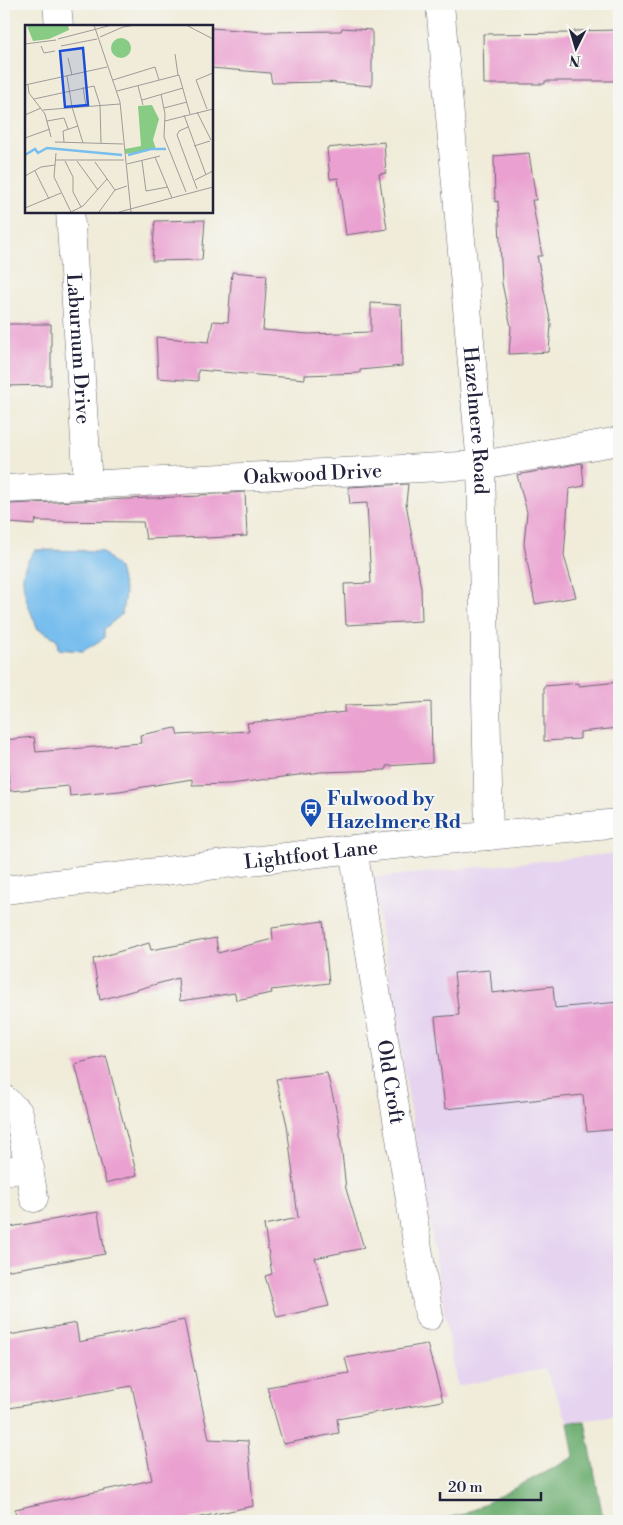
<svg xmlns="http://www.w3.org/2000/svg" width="623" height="1525" viewBox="0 0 623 1525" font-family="'Libre Bodoni',serif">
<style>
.built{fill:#e5d3f0}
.forest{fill:#6eaf72;stroke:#486856}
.water{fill:#77beee;stroke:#4c7094}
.building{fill:#eaa0d0}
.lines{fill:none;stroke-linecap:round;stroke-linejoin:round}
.minor-casing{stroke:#6a6972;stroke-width:29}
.minor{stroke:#fff;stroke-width:28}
.labels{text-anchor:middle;stroke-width:4;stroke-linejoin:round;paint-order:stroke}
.street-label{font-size:20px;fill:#22223b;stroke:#f6f6f2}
.transit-label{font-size:20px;font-weight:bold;fill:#164399;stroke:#f6f6f2;text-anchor:start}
.inset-river{fill:none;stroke:#77beee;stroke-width:2.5}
.inset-road{fill:none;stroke:#9e9b9a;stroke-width:1}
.view{fill:#1d4ed8;fill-opacity:0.15;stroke:#1d4ed8;stroke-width:2.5}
.inset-edge{fill:none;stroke:#22223b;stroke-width:2.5}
</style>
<rect width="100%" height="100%" fill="#f6f6f2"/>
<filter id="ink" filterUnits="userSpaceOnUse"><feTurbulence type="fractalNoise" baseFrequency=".02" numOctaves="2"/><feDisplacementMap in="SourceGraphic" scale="10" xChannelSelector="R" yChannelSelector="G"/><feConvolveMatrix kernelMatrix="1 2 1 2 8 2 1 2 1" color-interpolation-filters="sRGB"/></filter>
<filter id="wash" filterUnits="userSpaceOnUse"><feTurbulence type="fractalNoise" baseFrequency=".0096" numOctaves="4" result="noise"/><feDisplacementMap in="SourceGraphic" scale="20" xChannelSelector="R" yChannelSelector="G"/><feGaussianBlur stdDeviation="1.12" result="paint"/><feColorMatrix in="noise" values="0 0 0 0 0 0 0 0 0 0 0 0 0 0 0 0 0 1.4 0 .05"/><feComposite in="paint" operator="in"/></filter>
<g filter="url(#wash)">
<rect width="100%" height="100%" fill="#f0ecd9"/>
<path class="built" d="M619,853V1416L568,1422L545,1369L457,1386L372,878Z"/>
<path class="forest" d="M585,1421L602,1513L606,1521H431L465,1514L574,1457L568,1422Z"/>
<path class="water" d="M35,550L102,551L119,569L125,593L122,614L104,629V638L83,651L58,649L57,639L38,629C31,613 18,584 25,567C27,561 32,555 35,550Z"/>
<g id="blocks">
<g class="building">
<path d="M211,28L265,32L341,31L342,28L372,30V86L326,82L272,83L270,73L211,68Z"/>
<path d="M619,30V81H545V84H484L483,34L574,33V31Z"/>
<path d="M384,142L386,173L379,174L387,229L346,235L338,178L330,179L327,148Z"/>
<path d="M529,153L536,200H532L542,256H537L551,324L549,352L509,354L511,327L502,283L498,201L495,202L494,156Z"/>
<path d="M205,220L202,260L152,261L155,221Z"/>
<path d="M232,272L267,275L263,330L308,334L371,332V303L401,305L402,366L360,370V373L305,375V379L198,370V381L158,378L156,337L209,342L213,321L228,322Z"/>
<path d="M4,324H51V385L4,386Z"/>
<path d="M582,463L584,486L569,489L564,556L576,597L535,604L524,544L527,512L517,475Z"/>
<path d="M408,484L406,503L421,588L422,621L346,625L344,584L371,583L367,503L350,504L348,487Z"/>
<path d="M245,492L247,536L206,538V537L146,539L143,522L36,521V519L35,525L10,523L8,504L200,496V495Z"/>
<path d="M619,682V728L580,732V739L544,741V686L579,683V686Z"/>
<path d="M431,702L432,763L386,766V770L321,772L230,784L192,785V779L119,791L70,796L69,786L10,791L4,740L34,737L36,752L141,743L140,735L176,728L178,735L249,731L247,723L345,712V705L385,704V705Z"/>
<path d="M323,921L329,983L271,990L272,993L236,1000L235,993L180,1001L178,978L100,1000L93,959L149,943L151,950L216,938L218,953L273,939L272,928Z"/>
<path d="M490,970L492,993L553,986L555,1008L619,1002V1129L587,1132L583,1095L445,1109L435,1017L459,1015L454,973Z"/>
<path d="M106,1056L137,1175L106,1183L75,1064Z"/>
<path d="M327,1073L338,1117L346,1189L364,1248L315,1258L329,1306L277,1317L265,1276L272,1274L264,1225L298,1218L287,1125L276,1079Z"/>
<path d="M98,1212L105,1254L4,1271V1228Z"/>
<path d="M184,1320L209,1439L248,1441L253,1506L182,1521H16L15,1509L152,1480L132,1386L4,1409V1336L76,1323L79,1342Z"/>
<path d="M427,1344L443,1401L337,1419L339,1433L283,1444L267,1387L349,1373L345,1358Z"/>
</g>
</g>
</g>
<g filter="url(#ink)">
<use href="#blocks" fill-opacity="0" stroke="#6a6972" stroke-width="1"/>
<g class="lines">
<g class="minor-casing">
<g id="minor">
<path d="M57,4L59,26"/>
<path id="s1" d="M440,4L481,465L489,836"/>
<path id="s2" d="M70,211L88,485"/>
<path id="s3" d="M4,489L481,465L619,441"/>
<path id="s4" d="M353,849L429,1316"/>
<path id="s5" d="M4,890L353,849L619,823"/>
<path d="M4,1099L19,1113L34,1198"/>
<path d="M4,1171L30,1168"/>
</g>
</g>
<use href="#minor" class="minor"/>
</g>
</g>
<defs>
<g id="bus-pin" transform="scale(1.125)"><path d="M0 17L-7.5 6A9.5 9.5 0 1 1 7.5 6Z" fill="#1a4fb4" stroke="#f6f6f2"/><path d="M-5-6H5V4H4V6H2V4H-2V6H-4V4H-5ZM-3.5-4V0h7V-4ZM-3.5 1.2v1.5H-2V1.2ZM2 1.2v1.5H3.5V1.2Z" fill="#fff"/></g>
</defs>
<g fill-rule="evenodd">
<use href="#bus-pin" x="311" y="809"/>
</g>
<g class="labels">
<g class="street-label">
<text dy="7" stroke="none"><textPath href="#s2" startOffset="138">Laburnum Drive</textPath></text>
<text dy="7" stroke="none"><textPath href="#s1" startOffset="418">Hazelmere Road</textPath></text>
<text dy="7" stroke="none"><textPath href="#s3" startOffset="309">Oakwood Drive</textPath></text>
<text dy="7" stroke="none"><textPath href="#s5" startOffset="309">Lightfoot Lane</textPath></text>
<text dy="7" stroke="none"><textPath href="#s4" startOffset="236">Old Croft</textPath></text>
</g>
<g class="transit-label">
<text x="327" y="805">Fulwood by<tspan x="327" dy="23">Hazelmere Rd</tspan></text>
</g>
</g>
<g transform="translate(25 25)">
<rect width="188" height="188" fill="#f0ecd9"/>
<path d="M43,0L44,5L24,14L8,16L2,1ZM86 23a10 10 0 1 1 20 0a10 10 0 1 1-20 0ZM127,80L134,94L128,115L131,124L100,129V124L116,121L113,81Z" fill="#88cb84"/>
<path class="inset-river" d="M0,130L10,124L13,128L22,123L97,130M103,130L126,124H141"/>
<path class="inset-road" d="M69,0L95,77L106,187M161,0L188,14M75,12L98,2L111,0M33,14L87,0M0,19L31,15M16,21L19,28L30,26M36,21L72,14M150,29L153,50M43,33L47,50M42,51L47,82L58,118M88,55L130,42L134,55M0,60L82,42M3,60L4,68L20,89L26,112M113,61L118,80M58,62L61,81M92,66L154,50L165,89M136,69L140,89L139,112L161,167M9,74L69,61L75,80L76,118M117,75L158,63M139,83L162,77M182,84L171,55L188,48M18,85L95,79M172,87L186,115M0,90L16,83M159,90L181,150M22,96L39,93L43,104M140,96L188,84M163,102L154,106L152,110L172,164M0,113L25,104M30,117L98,119M39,117L38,106L53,101M169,121L185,116M31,128L29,152L46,187M130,132L147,173M30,135H99M40,136L48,152V167L56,182M52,136L73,165M117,136L121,166L143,162M70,137L90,165M102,139L135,131M10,146L24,174M0,151L16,142L30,140M170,155L188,146M0,183L36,168M46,187L58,181L82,154M74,187L90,165L102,161M94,187L188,162"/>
<path class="view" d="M58,23L63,80L40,82L35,26Z"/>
<rect width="188" height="188" class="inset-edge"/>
</g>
<rect width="623" height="1525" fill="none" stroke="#f6f6f2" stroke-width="20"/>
<g transform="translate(576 48) rotate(185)" stroke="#f6f6f2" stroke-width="4" paint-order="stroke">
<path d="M0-4L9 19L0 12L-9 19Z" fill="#22223b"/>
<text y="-8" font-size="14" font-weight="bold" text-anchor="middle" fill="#22223b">N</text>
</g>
<path d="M440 1492v8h101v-8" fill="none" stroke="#22223b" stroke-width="2.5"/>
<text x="448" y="1492" font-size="15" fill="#22223b" stroke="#f6f6f2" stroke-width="4" paint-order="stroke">20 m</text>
</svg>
